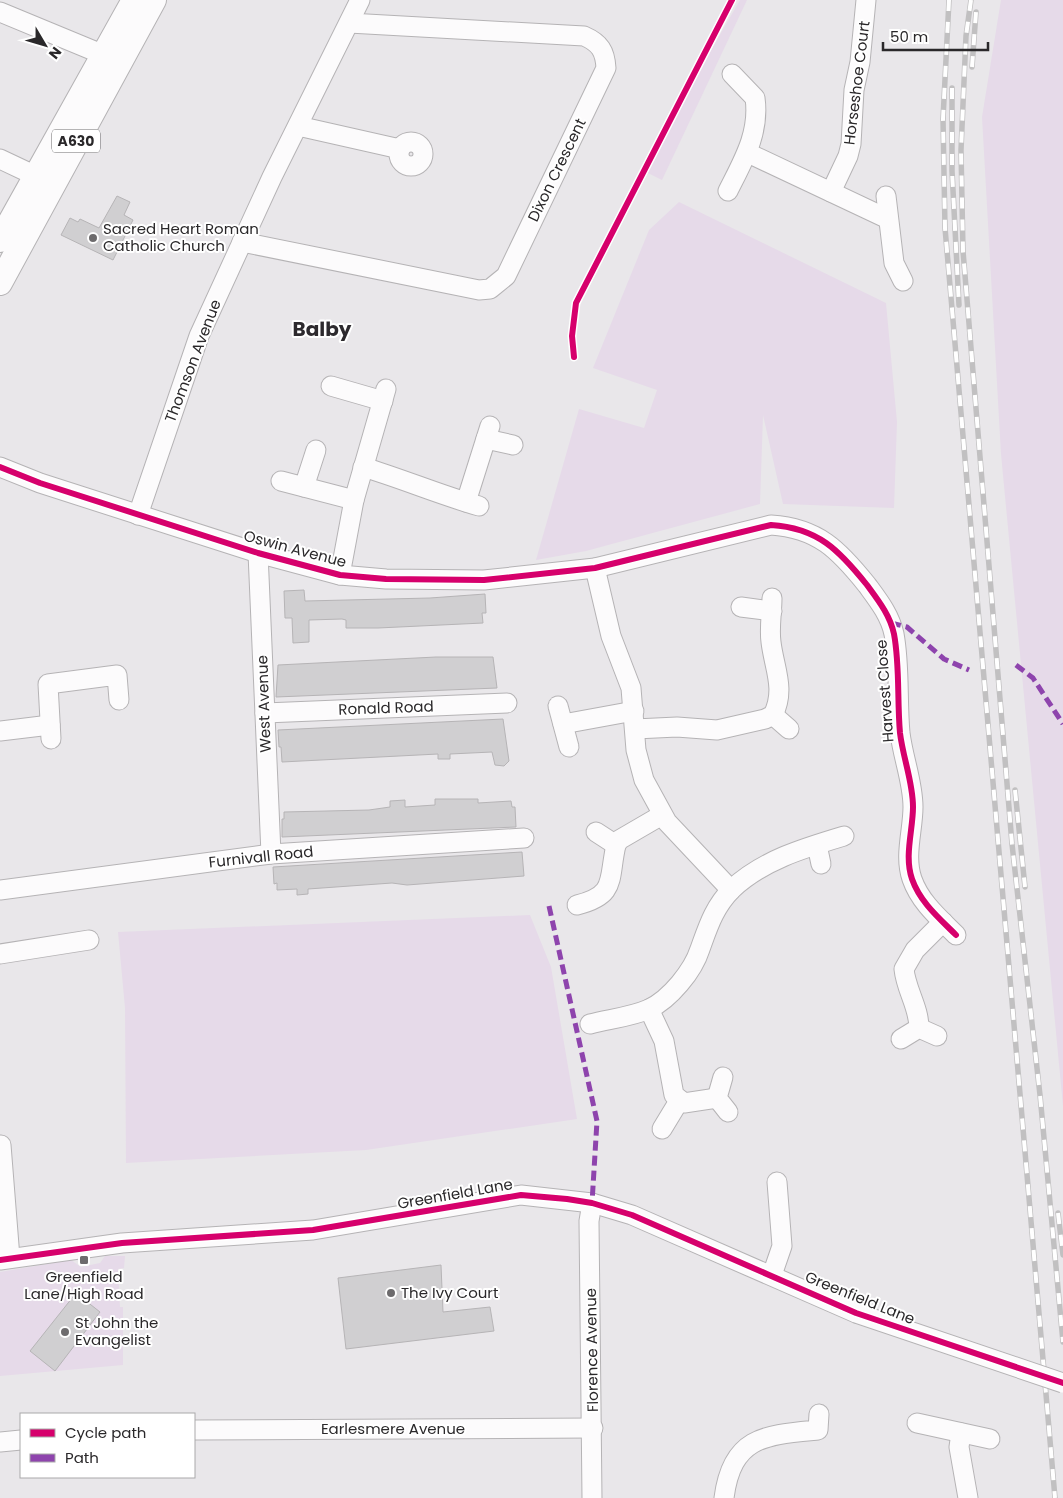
<svg xmlns="http://www.w3.org/2000/svg" width="1063" height="1498" viewBox="0 0 1063 1498" font-family="Poppins,sans-serif">
<style>
.green{fill:#e6dae9}
.building{fill:#d0cfd1;stroke:#b6b4b6}
.lines{fill:none;stroke-linecap:round;stroke-linejoin:round}
.minor-casing{stroke:#b5b3b5;stroke-width:21}
.major-casing{stroke:#b5b3b5;stroke-width:26}
.minor{stroke:#fcfbfc;stroke-width:19}
.major{stroke:#fcfbfc;stroke-width:24}
.rail-casing{stroke:#c1c0c1;stroke-width:5.5}
.rail{stroke:#fff;stroke-width:4;stroke-dasharray:11;stroke-linecap:butt}
.minor-bridge-casing{stroke:#b5b3b5;stroke-width:21;stroke-linecap:butt}
.minor-bridge{stroke:#fcfbfc;stroke-width:19}
.quiet{stroke:#8e44ad;stroke-width:5;stroke-dasharray:10 5;stroke-linecap:butt}
.cycleway-casing{stroke:#fff;stroke-width:9}
.cycleway{stroke:#d6006c;stroke-width:6}
.poi-dot{fill:#6d6b6d;stroke:#fff;stroke-width:2}
.labels{text-anchor:middle;stroke-width:4;stroke-linejoin:round;paint-order:stroke}
.shield{fill:#fff;stroke:#6a686a;stroke-width:1}
.shield-label{font-size:14px;font-weight:bold;fill:#2a282a}
.street-label{font-size:15px;fill:#2a282a;stroke:#fff}
.poi-label{font-size:15px;fill:#2a282a;stroke:#fff;text-anchor:start}
.district-label{font-size:20px;font-weight:bold;fill:#2d2a2e;stroke:#fff}
</style>
<rect width="100%" height="100%" fill="#e9e7ea"/>
<g class="green">
<path d="M740,0H747L662,180L646,172L687,92Z"/>
<path d="M1001,0H1063V1106L1001,454L982,117Z"/>
<path d="M679,202L886,303L897,422L894,508L783,504L763,415L760,504L586,551L536,560L579,409L644,428L657,390L593,368L649,230Z"/>
<path d="M530,915L551,967L577,1119L366,1150L126,1163L125,1008L118,932Z"/>
<path d="M105,1256H125L124,1268L118,1269L120,1307H123V1365L0,1376V1272L71,1260L81,1267L100,1263Z"/>
</g>
<g class="building">
<path d="M117,196L130,202L124,215L133,220L113,260L61,235L70,218L78,222L80,219L99,228Z"/>
<path d="M304,590L305,601L430,598L485,594L486,613H482L483,623L378,628H346V620L342,619L309,620V642L293,643L292,618H285L284,591Z"/>
<path d="M436,657H493L497,688L276,697L278,665Z"/>
<path d="M503,719L509,761L504,766L495,765L492,752L450,754V759H438V754L282,762L281,747H279L278,730Z"/>
<path d="M435,799H478V803L511,801L512,807H515L516,827L282,837V819H284V812L369,810L390,807V801L405,800V807L435,805Z"/>
<path d="M522,852L524,876L407,885L392,883L308,889V894L297,895V889L277,890V883L274,884L273,867Z"/>
<path d="M441,1265L443,1312L490,1307L494,1331L346,1349L338,1278Z"/>
<path d="M76,1293L100,1312L55,1371L30,1351Z"/>
</g>
<g class="lines">
<g class="minor-casing">
<g id="minor">
<path d="M0,12L104,55"/>
<path d="M298,126L400,149"/>
<circle cx="411" cy="154" r="12"/>
<path d="M748,153L888,219"/>
<path d="M0,159L36,176"/>
<path d="M728,191C743,161 760,133 755,98L732,74"/>
<path d="M831,192L848,156L851,144L854,90L860,62L866,0"/>
<path d="M886,196L894,263L903,281"/>
<path d="M242,242L479,290L490,289L506,276L606,68C605,51 600,43 584,36L349,23"/>
<path d="M331,386L383,401"/>
<path d="M486,439L513,445"/>
<path d="M0,467L40,483L258,553L340,575L386,579L484,580L595,568L771,525C818,528 839,550 867,585C878,600 890,615 894,634C900,666 897,700 900,733C903,758 913,782 913,807C913,830 904,856 912,879C920,902 939,918 956,935"/>
<path d="M363,467C403,479 440,495 479,506"/>
<path d="M281,481L354,500"/>
<path d="M304,487L316,450"/>
<path d="M466,502L490,426"/>
<path d="M138,515L199,336L272,177L360,0"/>
<path d="M258,553L271,854"/>
<path d="M595,568L611,636L631,688L636,750L644,780L667,822L731,890"/>
<path d="M340,575L354,500L386,389"/>
<path d="M741,607L772,611"/>
<path d="M558,706L569,747"/>
<path d="M265,713L507,703"/>
<path d="M773,715L789,729"/>
<path d="M563,724L634,711"/>
<path d="M635,729L677,727L717,730L765,719L773,715C786,689 774,668 771,642C769,628 772,612 772,598"/>
<path d="M0,731L50,725"/>
<path d="M51,739L48,684L117,675L119,700"/>
<path d="M596,832L616,845"/>
<path d="M817,845L821,864"/>
<path d="M0,890L271,854L524,838"/>
<path d="M577,905C617,895 608,880 616,845L619,840L662,815"/>
<path d="M0,954L89,940"/>
<path d="M649,1009L664,1041L674,1095L684,1103L717,1098"/>
<path d="M590,1024C609,1019 631,1017 649,1009C670,999 693,971 700,949C708,927 714,907 732,889C763,860 804,848 844,836"/>
<path d="M919,1028C919,1007 906,990 904,969L915,950L943,922"/>
<path d="M901,1039L919,1028L937,1036"/>
<path d="M723,1077L717,1098L728,1112"/>
<path d="M662,1129L679,1101"/>
<path d="M1,1145L10,1258"/>
<path d="M592,1203L589,1221L592,1498"/>
<path d="M0,1260L122,1243L313,1230L521,1195L592,1203L632,1215L856,1313"/>
<path d="M772,1275L782,1246L777,1182"/>
<path d="M917,1423L990,1439"/>
<path d="M194,1430L593,1428"/>
<path d="M961,1433L959,1447L968,1498"/>
<path d="M0,1442L21,1440"/>
<path d="M724,1498C732,1436 765,1435 818,1430L819,1414"/>
</g>
</g>
<g class="major-casing">
<g id="major">
<path d="M0,240L134,0"/>
<path d="M0,283L154,0"/>
</g>
</g>
<use href="#minor" class="minor"/>
<use href="#major" class="major"/>
<g class="rail-casing">
<g id="rail">
<path d="M949,0L943,119L945,228L1055,1498"/>
<path d="M971,0L966,36L961,150L963,251L1012,844L1040,1095L1063,1342"/>
<path d="M972,67L976,12"/>
<path d="M952,88V171L959,305"/>
<path d="M1015,790L1025,887"/>
<path d="M1058,1213L1063,1255"/>
</g>
</g>
<use href="#rail" class="rail"/>
<g class="minor-bridge-casing">
<path id="minor-bridge" d="M856,1313L1063,1383"/>
</g>
<use href="#minor-bridge" class="minor-bridge"/>
<g class="quiet">
<path d="M891,623L907,627L944,659L969,670"/>
<path d="M1016,665L1033,678L1063,724"/>
<path d="M549,906L597,1121L592,1203"/>
</g>
<g class="cycleway-casing">
<g id="cycleway">
<path d="M574,357L572,336L576,303L732,0"/>
<path d="M0,467L40,483L258,553L340,575L386,579L484,580L595,568L771,525C818,528 839,550 867,585C878,600 890,615 894,634C900,666 897,700 900,733C903,758 913,782 913,807C913,830 904,856 912,879C920,902 939,918 956,935"/>
<path d="M0,1260L122,1243L313,1230L521,1195L567,1199L592,1203L632,1215L856,1313L1063,1383"/>
</g>
</g>
<use href="#cycleway" class="cycleway"/>
</g>
<g class="poi-dot">
<circle cx="93" cy="238" r="5"/>
<rect x="79" y="1255" width="10" height="10" rx="2.5"/>
<circle cx="391" cy="1293" r="5"/>
<circle cx="65" cy="1332" r="5"/>
</g>
<g class="labels">
<rect class="shield" x="52" y="129.5" width="48" height="23" rx="4"/>
<g class="shield-label">
<text x="76" y="146">A630</text>
</g>
<g class="street-label">
<text transform="translate(857 83) rotate(-83)" y="5">Horseshoe Court</text>
<text transform="translate(557 170) rotate(-64)" y="5">Dixon Crescent</text>
<text transform="translate(193 361) rotate(-69)" y="5">Thomson Avenue</text>
<text transform="translate(295 549) rotate(15)" y="5">Oswin Avenue</text>
<text transform="translate(885 691) rotate(-94)" y="5">Harvest Close</text>
<text transform="translate(264 704) rotate(-92)" y="5">West Avenue</text>
<text transform="translate(386 708) rotate(-2)" y="5">Ronald Road</text>
<text transform="translate(261 857) rotate(-6)" y="5">Furnivall Road</text>
<text transform="translate(455 1194) rotate(-10)" y="5">Greenfield Lane</text>
<text transform="translate(860 1298) rotate(22)" y="5">Greenfield Lane</text>
<text transform="translate(592 1350) rotate(-91)" y="5">Florence Avenue</text>
<text x="393" y="1434">Earlesmere Avenue</text>
</g>
<g class="poi-label">
<text x="103" y="234">Sacred Heart Roman<tspan x="103" dy="17">Catholic Church</tspan></text>
<text x="84" y="1282" text-anchor="middle">Greenfield<tspan x="84" dy="17">Lane/High Road</tspan></text>
<text x="401" y="1298">The Ivy Court</text>
<text x="75" y="1328">St John the<tspan x="75" dy="17">Evangelist</tspan></text>
</g>
<g class="district-label">
<text x="322" y="336">Balby</text>
</g>
</g>
<rect x="20" y="1413" width="175" height="65" fill="#ffffff" stroke="#aaa9aa"/>
<rect x="30" y="1429" width="25" height="8" fill="#d6006c" stroke="#aaa9aa"/>
<text x="65" y="1438" font-size="15" fill="#2a282a">Cycle path</text>
<rect x="30" y="1454" width="25" height="8" fill="#8e44ad" stroke="#aaa9aa"/>
<text x="65" y="1463" font-size="15" fill="#2a282a">Path</text>
<g transform="translate(45 45) rotate(128)" stroke="#ffffff" stroke-width="4" paint-order="stroke">
<path d="M0-4L9 19L0 12L-9 19Z" fill="#2a282a"/>
<text y="-8" font-size="14" font-weight="bold" text-anchor="middle" fill="#2a282a">N</text>
</g>
<path d="M883 42v8h105v-8" fill="none" stroke="#2a282a" stroke-width="2.5"/>
<text x="890" y="42" font-size="15" fill="#2a282a" stroke="#ffffff" stroke-width="4" paint-order="stroke">50 m</text>
</svg>
